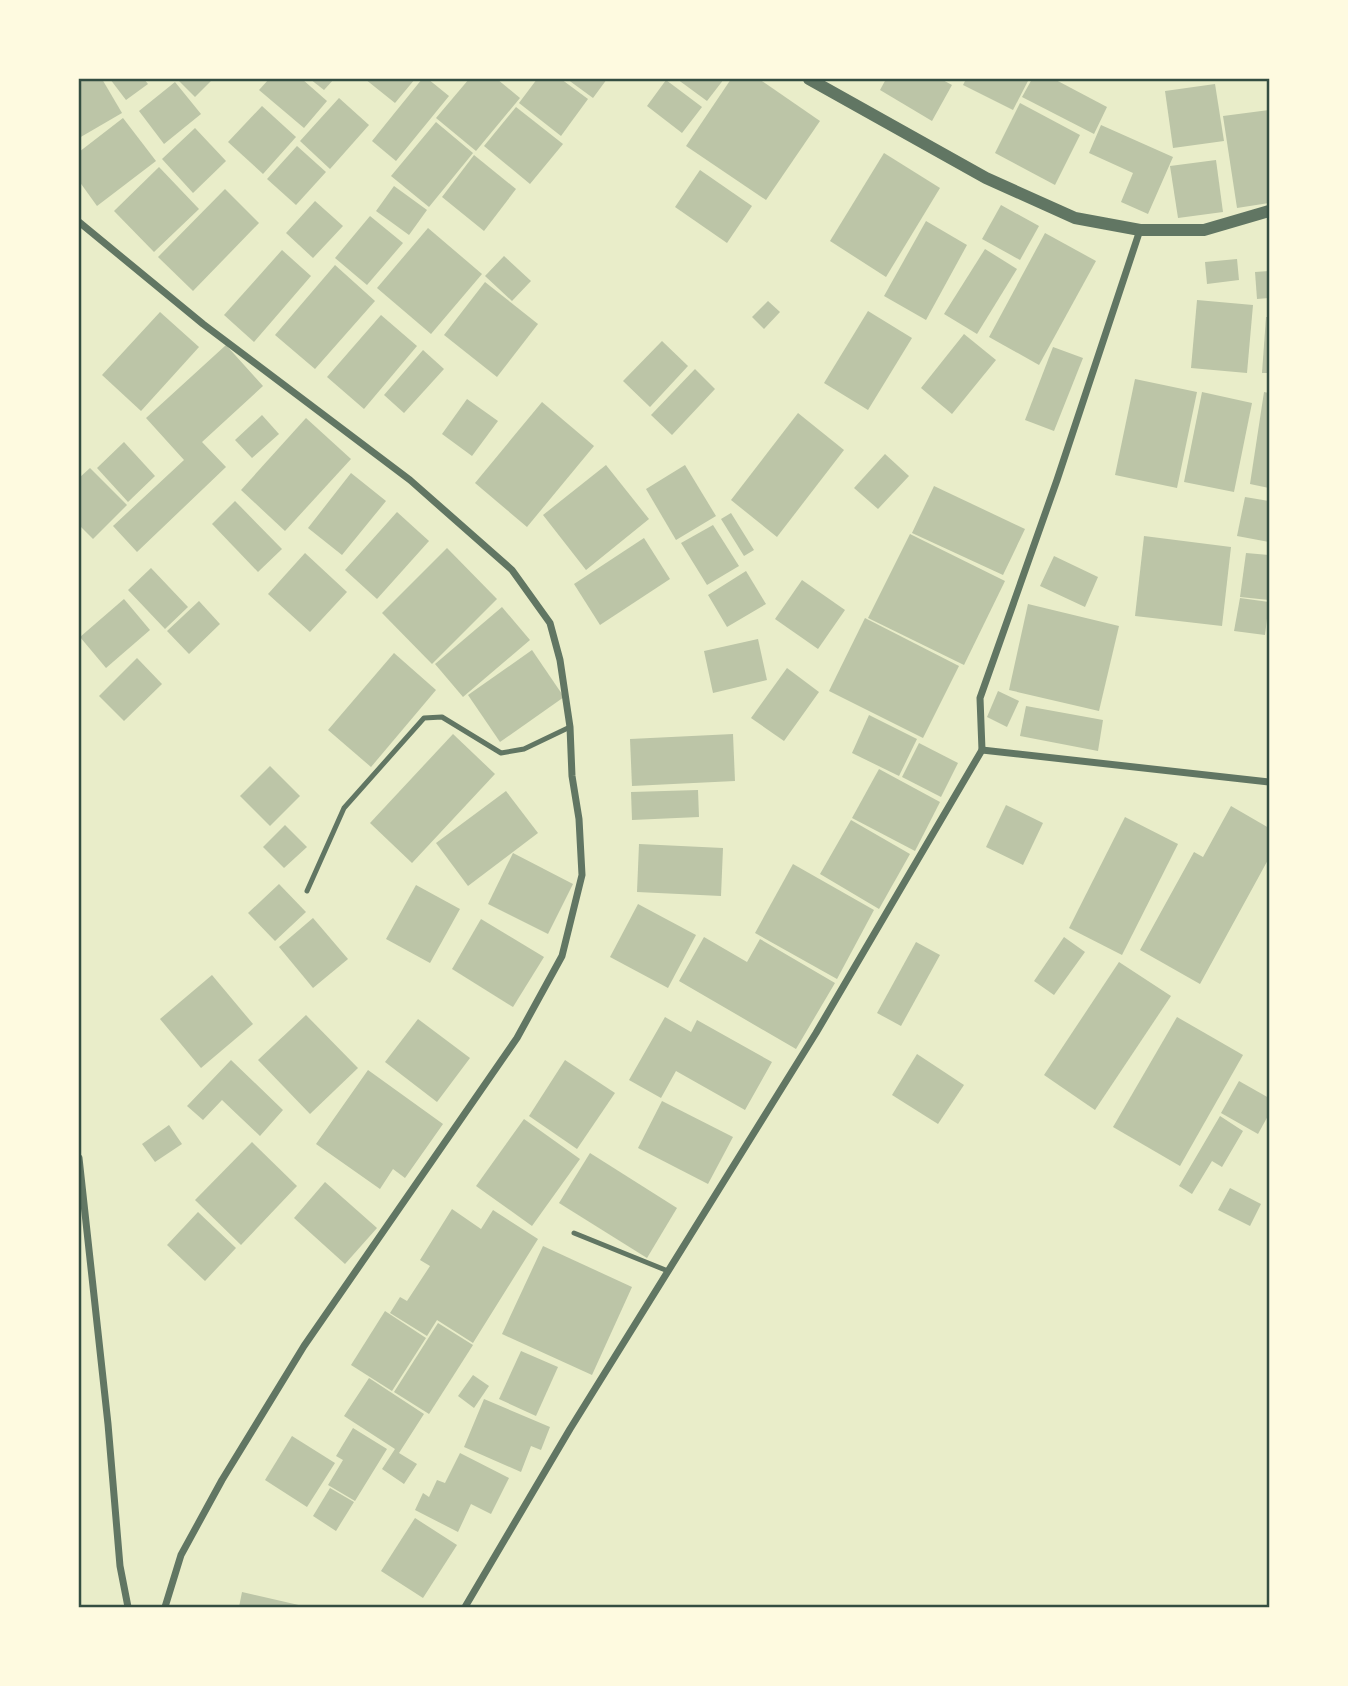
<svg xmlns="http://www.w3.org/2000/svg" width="1348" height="1686" viewBox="0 0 1348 1686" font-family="'Asap Condensed',sans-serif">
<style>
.building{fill:#bcc5a7}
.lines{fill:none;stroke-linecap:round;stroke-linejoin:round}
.service{stroke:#617663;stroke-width:5}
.minor{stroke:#617663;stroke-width:7}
.tertiary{stroke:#617663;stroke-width:12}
.neatline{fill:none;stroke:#344e41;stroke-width:2.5}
</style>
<rect width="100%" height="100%" fill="#e9edc9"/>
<g class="building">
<path d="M81,79H102L122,113L79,138V80Z"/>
<path d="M110,79H144L148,84L126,100Z"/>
<path d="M177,79H213L195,97Z"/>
<path d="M269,79H302L327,101L304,128L259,90Z"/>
<path d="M310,79H334L324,90Z"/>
<path d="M365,79H415L395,103Z"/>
<path d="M422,79H428L449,96L396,161L372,141Z"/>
<path d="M469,79H497L520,98L476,151L436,118Z"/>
<path d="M537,79H561L588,99L561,136L519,103Z"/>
<path d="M567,79H607L593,98Z"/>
<path d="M677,79H724L707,101Z"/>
<path d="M731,79H759L820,121L766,200L686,146Z"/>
<path d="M886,79H941L952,85L932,121L880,90Z"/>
<path d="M966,79H1029L1013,110L963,85Z"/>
<path d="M1032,79H1054L1107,107L1094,134L1022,97Z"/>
<path d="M666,80L702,107L682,133L647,106Z"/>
<path d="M175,82L201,114L164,144L139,111Z"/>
<path d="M1215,84L1224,141L1173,148L1165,91Z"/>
<path d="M339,98L369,125L330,169L300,141Z"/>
<path d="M1020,103L1080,135L1055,185L995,153Z"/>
<path d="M262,106L296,137L263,174L228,142Z"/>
<path d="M516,107L563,144L530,184L484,146Z"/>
<path d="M1269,110V203L1237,208L1223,116Z"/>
<path d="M123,118L156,161L97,206L79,181V152Z"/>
<path d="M436,122L473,153L429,207L391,176Z"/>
<path d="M1101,125L1173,157L1148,214L1121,202L1133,173L1089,153Z"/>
<path d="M195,128L226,161L193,193L162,159Z"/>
<path d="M297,146L326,172L296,205L267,179Z"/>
<path d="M884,153L940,188L886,277L830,241Z"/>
<path d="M474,155L516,189L484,231L442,197Z"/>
<path d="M1216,160L1223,212L1178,218L1170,166Z"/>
<path d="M159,167L199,209L154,252L114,211Z"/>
<path d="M700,170L752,206L727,243L675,207Z"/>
<path d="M394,186L427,210L409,235L376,211Z"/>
<path d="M225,189L259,223L193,291L158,257Z"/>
<path d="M315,201L343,226L313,258L286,233Z"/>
<path d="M1001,205L1039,226L1020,260L982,239Z"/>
<path d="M370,216L403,243L367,285L335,258Z"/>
<path d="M926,221L967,245L926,320L884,296Z"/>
<path d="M428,228L482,274L431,334L377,288Z"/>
<path d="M1045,233L1096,261L1039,365L989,337Z"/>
<path d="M985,249L1017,269L977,334L944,314Z"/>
<path d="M282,250L311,276L254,342L224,315Z"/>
<path d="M504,256L531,281L512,301L485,276Z"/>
<path d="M1237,259L1239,280L1207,284L1205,262Z"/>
<path d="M335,265L375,301L315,369L275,335Z"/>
<path d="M1269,271V298L1257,299L1255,272Z"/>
<path d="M485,282L538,324L497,377L444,335Z"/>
<path d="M1197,300L1253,305L1247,373L1191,368Z"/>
<path d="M768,301L780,312L764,329L752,317Z"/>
<path d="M868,311L912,338L868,410L824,383Z"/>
<path d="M160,312L199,347L141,411L102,375Z"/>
<path d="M381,315L417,346L364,409L327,377Z"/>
<path d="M1266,317H1269V373H1262Z"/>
<path d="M964,334L996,360L952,414L921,388Z"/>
<path d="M662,341L688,366L650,407L623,381Z"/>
<path d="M226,345L263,386L202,442L226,467L137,552L113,526L184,460L146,418Z"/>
<path d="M1053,347L1083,358L1054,431L1025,420Z"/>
<path d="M423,350L444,369L404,413L384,395Z"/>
<path d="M695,369L715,389L672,435L651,415Z"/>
<path d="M1135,379L1197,392L1177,488L1115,475Z"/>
<path d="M1202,392L1252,403L1234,492L1184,482Z"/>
<path d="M1264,392L1269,393V488L1250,484Z"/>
<path d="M467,399L498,421L472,456L442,434Z"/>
<path d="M542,402L594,446L527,527L475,483Z"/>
<path d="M798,413L844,450L777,537L731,500Z"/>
<path d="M262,415L279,434L252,458L235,440Z"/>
<path d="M306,418L351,459L285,531L241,490Z"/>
<path d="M124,442L155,476L128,502L97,468Z"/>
<path d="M885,454L909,476L878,509L854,488Z"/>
<path d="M606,465L649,519L586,570L543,515Z"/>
<path d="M685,465L716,516L676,540L646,489Z"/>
<path d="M90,468L127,505L93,539L79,525V478Z"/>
<path d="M351,473L386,501L342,555L308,528Z"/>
<path d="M934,486L1025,529L1003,575L912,533Z"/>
<path d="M1245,497L1269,501V542L1237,536Z"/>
<path d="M235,501L282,549L258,572L212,524Z"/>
<path d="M397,512L429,541L377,599L345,570Z"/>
<path d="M731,513L754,550L744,556L721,519Z"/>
<path d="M713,525L739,566L707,585L681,543Z"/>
<path d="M910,534L1005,581L964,665L868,618Z"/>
<path d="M1144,536L1231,547L1222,626L1135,616Z"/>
<path d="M644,538L670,579L600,625L574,584Z"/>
<path d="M447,548L497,599L432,664L382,613Z"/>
<path d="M305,553L347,592L310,632L268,594Z"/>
<path d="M1246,553L1269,555V600L1240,597Z"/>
<path d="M1054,556L1098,577L1085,607L1040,586Z"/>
<path d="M151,568L188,607L165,629L128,590Z"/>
<path d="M746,571L766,604L727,627L708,595Z"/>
<path d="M802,580L845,610L818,649L775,619Z"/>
<path d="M1240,598L1269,602L1265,635L1234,631Z"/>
<path d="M124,599L150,630L106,668L80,637Z"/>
<path d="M199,601L220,624L189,654L167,631Z"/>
<path d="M1028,604L1119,626L1099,711L1009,690Z"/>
<path d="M502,607L530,640L463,697L435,664Z"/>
<path d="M865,618L959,666L923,738L829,691Z"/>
<path d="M758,639L767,680L713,693L704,651Z"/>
<path d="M532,650L564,697L500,742L468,695Z"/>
<path d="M394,653L436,690L371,767L328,730Z"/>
<path d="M137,658L162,684L124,721L99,696Z"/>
<path d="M787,668L819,692L784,741L751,718Z"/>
<path d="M998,691L1019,701L1007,727L987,717Z"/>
<path d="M1026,706L1103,720L1098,751L1020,736Z"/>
<path d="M869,715L917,739L899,776L852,753Z"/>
<path d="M453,734L495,774L412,863L370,823Z"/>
<path d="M733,734L735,781L632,786L630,739Z"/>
<path d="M919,743L958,763L941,797L902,777Z"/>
<path d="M270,766L300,796L270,826L240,796Z"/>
<path d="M879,769L940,802L915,851L852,818Z"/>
<path d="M698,790L699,817L632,820L631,792Z"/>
<path d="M506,791L538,833L468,886L436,843Z"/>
<path d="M1006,805L1043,823L1023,865L986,847Z"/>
<path d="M1231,806L1269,828V858L1200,984L1140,950L1194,852L1203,857Z"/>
<path d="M1125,817L1178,844L1122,955L1069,928Z"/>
<path d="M851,820L910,854L879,909L820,874Z"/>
<path d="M285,825L307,847L284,868L263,847Z"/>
<path d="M639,844L723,848L721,896L637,892Z"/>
<path d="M513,853L573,884L548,934L488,904Z"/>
<path d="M793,864L874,910L837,979L755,933Z"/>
<path d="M279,884L306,912L275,941L248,913Z"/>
<path d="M416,885L460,909L430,963L386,939Z"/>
<path d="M638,904L696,935L668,988L610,957Z"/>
<path d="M313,918L348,959L313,988L279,947Z"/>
<path d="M481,919L544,957L513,1007L452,969Z"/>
<path d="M704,937L747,962L760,939L835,983L796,1049L679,981Z"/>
<path d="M1064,937L1085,952L1054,995L1034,981Z"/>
<path d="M916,942L940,955L901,1026L877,1013Z"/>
<path d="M1119,962L1171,996L1095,1110L1044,1075Z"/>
<path d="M212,975L253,1024L201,1068L160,1019Z"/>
<path d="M306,1015L358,1068L310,1114L258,1060Z"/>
<path d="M665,1017L691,1032L697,1020L772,1062L745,1110L676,1071L661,1098L629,1080Z"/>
<path d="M1177,1017L1243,1055L1180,1166L1113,1127Z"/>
<path d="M418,1019L470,1058L437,1102L385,1062Z"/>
<path d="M917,1054L964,1085L938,1124L892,1095Z"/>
<path d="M231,1060L283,1110L260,1136L222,1100L203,1120L187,1106Z"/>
<path d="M565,1060L615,1093L577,1149L529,1116Z"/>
<path d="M368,1070L443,1124L405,1178L393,1169L380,1189L316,1144Z"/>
<path d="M1239,1081L1269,1098V1114L1258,1134L1221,1113Z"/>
<path d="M662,1101L733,1137L708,1184L638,1148Z"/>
<path d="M1220,1116L1243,1131L1222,1167L1212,1161L1192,1194L1179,1186Z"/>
<path d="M524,1119L580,1159L532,1226L476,1186Z"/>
<path d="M169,1125L182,1144L155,1162L142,1144Z"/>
<path d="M252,1142L297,1186L241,1245L195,1200Z"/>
<path d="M590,1153L677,1208L647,1258L559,1203Z"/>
<path d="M325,1182L377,1228L345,1264L294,1218Z"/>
<path d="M1230,1188L1261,1204L1250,1226L1218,1210Z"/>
<path d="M452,1209L481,1229L493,1210L538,1239L473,1343L437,1320L427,1336L390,1313L400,1297L407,1301L430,1266L420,1260Z"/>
<path d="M198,1212L236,1248L205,1281L167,1245Z"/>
<path d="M543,1246L632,1287L592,1375L502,1334Z"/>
<path d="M385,1311L426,1338L392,1391L351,1365Z"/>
<path d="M438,1323L473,1345L429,1414L394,1392Z"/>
<path d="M521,1351L558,1367L536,1416L499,1399Z"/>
<path d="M473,1375L489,1386L474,1408L458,1396Z"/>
<path d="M369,1378L424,1414L399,1453L417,1464L404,1484L382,1469L395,1449L344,1416Z"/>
<path d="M484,1399L550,1427L541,1450L531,1446L521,1472L464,1447Z"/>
<path d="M353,1428L387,1449L355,1501L328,1485L343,1460L336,1456Z"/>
<path d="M292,1436L335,1463L307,1507L265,1480Z"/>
<path d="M460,1453L509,1478L491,1514L471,1504L458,1532L415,1510L423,1493L429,1497L437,1480L445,1483Z"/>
<path d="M330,1488L354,1502L336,1531L313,1516Z"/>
<path d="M415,1518L457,1545L423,1598L381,1571Z"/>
<path d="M242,1592L303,1606V1607H239Z"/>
</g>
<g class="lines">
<g class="service">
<path d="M307,891L344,808L424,718L442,717L501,753L524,749L570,727"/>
<path d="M574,1233L668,1271"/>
</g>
<g class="minor">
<path d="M79,222L203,324L410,480L512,570L550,623L560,660L570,727L572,776L579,819L582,875L562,956L517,1038L304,1346L222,1480L181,1555L165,1607"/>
<path d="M982,750L1269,782"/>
<path d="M79,1158L108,1424L120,1566L128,1607"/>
<path d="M465,1607L570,1429L816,1033L982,750L980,698L1057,480L1140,230"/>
</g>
<path class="tertiary" d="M809,79L986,178L1075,218L1140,230H1204L1269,211"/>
</g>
<rect width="1348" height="1686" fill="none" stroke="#fefae0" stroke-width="161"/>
<rect x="80" y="80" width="1188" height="1526" class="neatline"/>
</svg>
